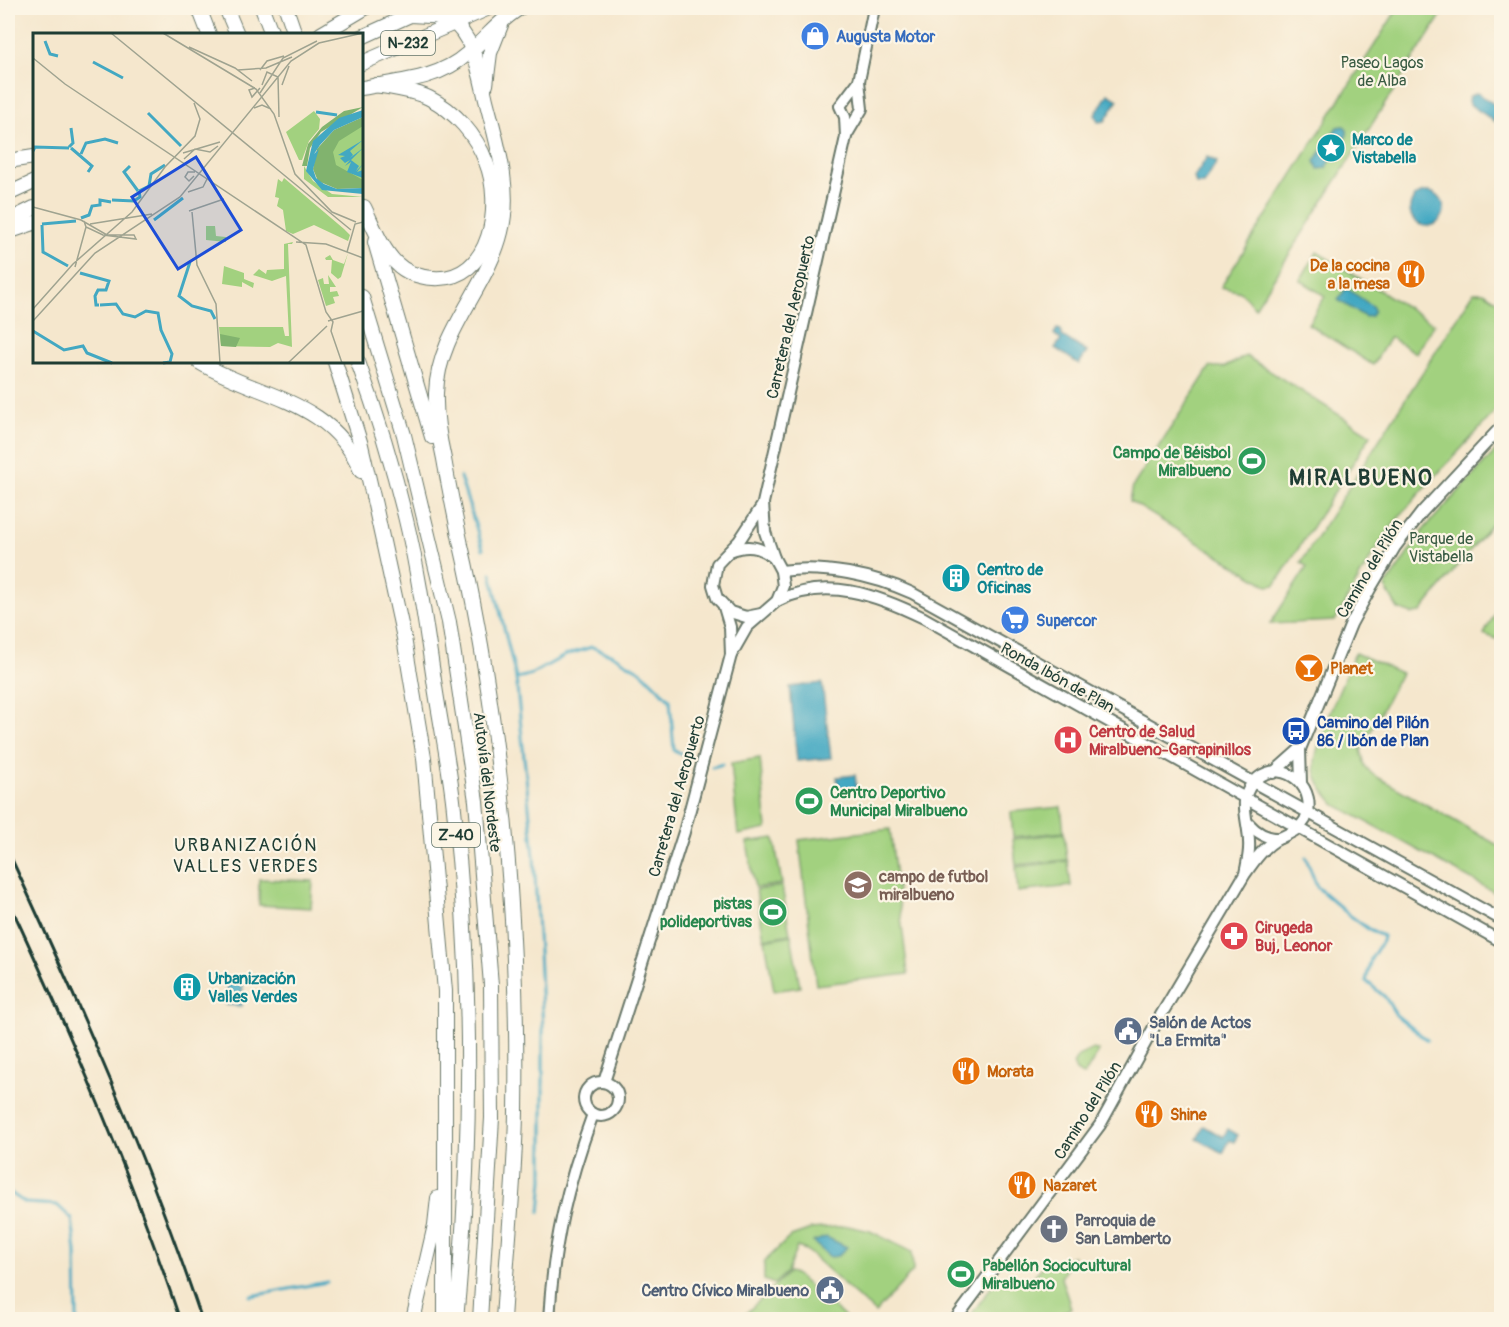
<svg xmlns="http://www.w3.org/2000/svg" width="1509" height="1327" viewBox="0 0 1509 1327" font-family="Pangolin,sans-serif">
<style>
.green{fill:#a2d17f;stroke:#60875a;stroke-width:1.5}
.water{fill:#42a8c2;stroke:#30727b;stroke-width:1.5}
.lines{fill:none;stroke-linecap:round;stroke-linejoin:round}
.stream{stroke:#42a8c2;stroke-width:3}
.secondary-casing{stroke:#6a786a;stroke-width:14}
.highway-casing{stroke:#6a786a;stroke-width:16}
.secondary{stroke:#fff;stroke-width:10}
.highway{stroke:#fff;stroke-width:14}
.rail{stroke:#1f3d34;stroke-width:3}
.labels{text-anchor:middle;stroke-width:4.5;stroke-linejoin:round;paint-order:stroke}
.shield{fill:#fcf5e5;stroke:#617469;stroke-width:1.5}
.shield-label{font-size:15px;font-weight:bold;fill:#1f3d34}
.shop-label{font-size:16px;font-weight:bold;fill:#366cbe;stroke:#fcf5e5;text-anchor:start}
.park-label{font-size:16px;fill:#395b43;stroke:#fcf5e5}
.culture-label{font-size:16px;font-weight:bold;fill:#0d838f;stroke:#fcf5e5;text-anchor:start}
.food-label{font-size:16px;font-weight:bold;fill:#c56008;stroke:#fcf5e5;text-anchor:start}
.street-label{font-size:16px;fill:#1f3d34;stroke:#fcf5e5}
.leisure-label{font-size:16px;font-weight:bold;fill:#27864d;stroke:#fcf5e5;text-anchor:end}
.transit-label{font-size:16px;font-weight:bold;fill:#164399;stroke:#fcf5e5;text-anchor:start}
.health-label{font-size:16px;font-weight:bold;fill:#be3a42;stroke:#fcf5e5;text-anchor:start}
.education-label{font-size:16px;font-weight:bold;fill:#785e54;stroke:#fcf5e5;text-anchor:start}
.service-label{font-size:16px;font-weight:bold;fill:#4e5e75;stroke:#fcf5e5;text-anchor:start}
.worship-label{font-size:16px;font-weight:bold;fill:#5b616d;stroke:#fcf5e5;text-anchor:start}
.neighbourhood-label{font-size:18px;letter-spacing:1.5px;fill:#1f3d34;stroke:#fcf5e5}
.district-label{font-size:22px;font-weight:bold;letter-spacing:1.5px;fill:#1f3d34;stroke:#fcf5e5}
.inset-river{fill:none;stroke:#42a8c2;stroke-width:3}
.inset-road{fill:none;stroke:#9fa390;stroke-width:1.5}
.view{fill:#1d4ed8;fill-opacity:0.15;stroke:#1d4ed8;stroke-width:3}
.inset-edge{fill:none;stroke:#1f3d34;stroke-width:3}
</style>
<rect width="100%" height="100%" fill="#fcf5e5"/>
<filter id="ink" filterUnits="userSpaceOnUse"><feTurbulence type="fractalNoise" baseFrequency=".0167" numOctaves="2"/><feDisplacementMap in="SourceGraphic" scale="12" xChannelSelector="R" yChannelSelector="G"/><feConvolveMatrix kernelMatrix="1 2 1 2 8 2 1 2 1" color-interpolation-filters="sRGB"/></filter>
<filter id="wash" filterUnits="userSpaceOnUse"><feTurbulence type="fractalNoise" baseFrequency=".008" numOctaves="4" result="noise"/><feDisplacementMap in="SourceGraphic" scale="24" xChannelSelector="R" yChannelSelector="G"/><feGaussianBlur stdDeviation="1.35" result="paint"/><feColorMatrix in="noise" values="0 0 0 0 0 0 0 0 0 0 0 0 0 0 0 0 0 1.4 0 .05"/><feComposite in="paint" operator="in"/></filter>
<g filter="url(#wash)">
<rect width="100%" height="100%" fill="#f5e7cd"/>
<g class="green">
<path d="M1398,8H1428L1444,11L1255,308L1241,292L1221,287Z"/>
<path d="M1317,252L1434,324L1416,353L1390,337L1373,365L1308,324L1325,296L1300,280Z"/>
<path d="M1474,292H1484L1501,303V404C1466,447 1424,484 1390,529C1369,558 1352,590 1335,621L1270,624L1307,567L1301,562Z"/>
<path d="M1246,356L1371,435L1275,585L1268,586L1130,501L1133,486L1210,367H1225Z"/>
<path d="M1501,445V512L1420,613L1412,614L1398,609L1385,587L1425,528Z"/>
<path d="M1501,602L1502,639L1501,641L1484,634Z"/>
<path d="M1355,653L1401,673L1361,750L1365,766L1372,774L1501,847V896L1336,805C1326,794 1317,784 1315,769C1312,746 1345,678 1355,653Z"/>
<path d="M760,758L767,829L738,835L731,763Z"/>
<path d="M1061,807L1064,832L1013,837L1011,812Z"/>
<path d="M890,829L908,974L816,985L799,840Z"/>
<path d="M1064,833L1067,860L1016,865L1013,839Z"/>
<path d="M774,838L782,884L755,888L747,842Z"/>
<path d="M1068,861L1071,886L1018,892L1016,867Z"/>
<path d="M259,879L313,881L311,908L259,905Z"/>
<path d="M782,886L790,934L764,939L756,890Z"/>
<path d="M791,935L800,987L774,991L765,940Z"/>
<path d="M1093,1049L1099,1051L1084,1076L1076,1071L1073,1064L1078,1056Z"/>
<path d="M848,1226L870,1231L912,1252L913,1271L875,1313L806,1250L797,1247L787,1272L774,1284L764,1280V1262L791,1236L811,1229Z"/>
<path d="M1073,1256L1061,1278L1071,1308L1053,1319H968L996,1280L1006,1275L1013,1281L1033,1277L1042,1267Z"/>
<path d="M789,1272L795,1274L847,1319H740Z"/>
</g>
<g class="water">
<path d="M1477,93L1501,109V114L1496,122L1469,104L1468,100L1470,96Z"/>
<path d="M1108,94L1118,100L1105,121L1098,122L1095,115Z"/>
<path d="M1344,126L1347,129V135L1326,168L1318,169L1315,161L1337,127Z"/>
<path d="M1207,157L1217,162L1204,184H1196L1194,177Z"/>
<circle cx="1427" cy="209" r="17"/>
<path d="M1346,288L1372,306L1374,310L1371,316L1365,317L1338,300Z"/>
<path d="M1057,329L1061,330L1062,336L1087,352L1079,364L1055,348L1061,340L1054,334Z"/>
<path d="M822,683L831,758L797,761L790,687Z"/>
<path d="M855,775L857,791L839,793L837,777Z"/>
<path d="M227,977L243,978L242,1006L226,1005Z"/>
<path d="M1204,1126L1223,1137L1228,1129L1238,1135L1234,1142L1230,1140L1223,1153L1197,1139Z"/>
<path d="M826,1237L847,1247L838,1256L830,1257L813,1242Z"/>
</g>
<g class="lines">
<g class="stream">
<path d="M460,477L483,549"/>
<path d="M491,573L516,678L534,856L543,1029V1180L540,1212"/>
<path d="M516,678L530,675L566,655L592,647L613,655L642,672L670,700L674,751L689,757"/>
<path d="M712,767L723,764"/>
<path d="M1306,858L1317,887L1348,914L1371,931L1383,936L1382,941L1371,959L1366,981L1385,997L1396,1015L1427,1040"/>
<path d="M8,1191L25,1203L57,1205L72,1219L76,1252L77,1320"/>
<path d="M251,1296L327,1282"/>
</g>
</g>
</g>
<g filter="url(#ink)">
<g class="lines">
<g class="secondary-casing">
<g id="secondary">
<path d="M846,136L862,109L859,81L874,8"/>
<path d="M730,551C747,544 760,546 774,558"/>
<path d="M781,571C824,565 873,575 912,593L1502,920"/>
<path d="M777,601C826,576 877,595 924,618L1502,942"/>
<path d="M761,614L746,617L730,612L717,598L713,585L717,564L739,541L762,506"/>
<path d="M731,655L747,627L777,601L783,586L781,571L774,558L765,532L763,503L846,137L845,117L840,106L859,81"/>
<path d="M1273,773L1300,749"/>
<path d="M1301,783L1300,749L1351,624L1370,589L1395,547L1422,512L1502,426"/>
<path d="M1248,823C1256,832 1267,839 1280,838"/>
<path d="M604,1082L684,832L731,655L730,627L724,607"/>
<circle cx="601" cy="1099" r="17"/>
<path d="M549,1320C553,1243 567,1185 593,1114"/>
<path d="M955,1320L1100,1125L1158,1020L1245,874C1254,861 1265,845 1280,838C1290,833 1299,830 1305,820C1320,790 1285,757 1258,778C1235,796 1249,820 1249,842C1250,853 1247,863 1245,874"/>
</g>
</g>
<g class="highway-casing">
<g id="highway">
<path d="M199,8L209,34"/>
<path d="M226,8L237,34"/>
<path d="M262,8L272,34"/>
<path d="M286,8L295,34"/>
<path d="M410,15L448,17C474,37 479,70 486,100C497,143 512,189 501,232C487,289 438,332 436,393C435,416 439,437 444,459C449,488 455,516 461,545C474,601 484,659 492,716C510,845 518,982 516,1112C515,1181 507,1250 503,1320"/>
<path d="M321,34L365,8"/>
<path d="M362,37L417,12"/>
<path d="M362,63L489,8"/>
<path d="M486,85L490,53L501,25"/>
<path d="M362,88C398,81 438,80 467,54C486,39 499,20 520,8"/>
<path d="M8,161L34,157"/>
<path d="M8,194L34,182"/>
<path d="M364,207C373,225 381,248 396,263C406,273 418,277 433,278C492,282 503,203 486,162C476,135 455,111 429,98C413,90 393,88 376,85"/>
<path d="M8,221L34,208"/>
<path d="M8,232L34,223"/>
<path d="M375,242L432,437"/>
<path d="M362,297L404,435L449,622L476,801L491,985L492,1118L480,1320"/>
<path d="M199,362C256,397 332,399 361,471"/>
<path d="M335,362L361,445L375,505L404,638L424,758L445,991V1320"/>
<path d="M358,362C377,414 393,466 406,520C420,577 427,636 436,693C442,731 450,770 454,809C473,978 472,1150 456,1320"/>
<path d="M413,1320L435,1225L438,1198"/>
</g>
</g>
<use href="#secondary" class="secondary"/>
<use href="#highway" class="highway"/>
<g class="rail">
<path d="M8,851C79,1004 148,1159 202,1320"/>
<path d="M8,900C72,1037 132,1176 180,1320"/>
</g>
</g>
</g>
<defs>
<g id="shop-disc" transform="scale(1.5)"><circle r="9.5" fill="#3f7fe0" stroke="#fcf5e5"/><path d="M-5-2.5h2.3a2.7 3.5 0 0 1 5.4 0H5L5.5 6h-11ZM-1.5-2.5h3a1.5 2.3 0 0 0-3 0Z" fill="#fff"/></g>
<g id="sight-disc" transform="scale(1.5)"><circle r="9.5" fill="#0f9aa8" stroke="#fcf5e5"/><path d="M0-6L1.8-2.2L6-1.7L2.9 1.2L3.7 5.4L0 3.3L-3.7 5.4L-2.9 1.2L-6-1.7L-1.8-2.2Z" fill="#fff"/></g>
<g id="restaurant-disc" transform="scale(1.5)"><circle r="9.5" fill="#e8710a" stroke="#fcf5e5"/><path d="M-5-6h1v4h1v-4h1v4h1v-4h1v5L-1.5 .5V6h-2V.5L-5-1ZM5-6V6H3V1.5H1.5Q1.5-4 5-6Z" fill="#fff"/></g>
<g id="stadium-disc" transform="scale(1.5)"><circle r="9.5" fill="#2e9e5b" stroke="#fcf5e5"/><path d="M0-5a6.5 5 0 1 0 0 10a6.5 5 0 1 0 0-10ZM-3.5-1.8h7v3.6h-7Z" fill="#fff"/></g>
<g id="building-disc" transform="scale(1.5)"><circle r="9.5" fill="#0f9aa8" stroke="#fcf5e5"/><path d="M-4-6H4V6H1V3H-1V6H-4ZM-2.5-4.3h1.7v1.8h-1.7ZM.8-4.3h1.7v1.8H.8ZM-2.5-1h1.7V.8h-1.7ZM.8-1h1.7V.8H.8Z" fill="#fff"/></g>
<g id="supermarket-disc" transform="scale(1.5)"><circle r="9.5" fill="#3f7fe0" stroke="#fcf5e5"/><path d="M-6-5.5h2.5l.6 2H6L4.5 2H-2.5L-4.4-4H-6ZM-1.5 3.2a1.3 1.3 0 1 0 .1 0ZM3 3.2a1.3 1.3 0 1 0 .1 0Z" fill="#fff"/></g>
<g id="bar-disc" transform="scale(1.5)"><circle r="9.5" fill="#e8710a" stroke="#fcf5e5"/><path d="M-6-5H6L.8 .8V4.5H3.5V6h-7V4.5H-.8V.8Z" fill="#fff"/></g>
<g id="bus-disc" transform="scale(1.5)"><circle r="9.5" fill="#1a4fb4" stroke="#fcf5e5"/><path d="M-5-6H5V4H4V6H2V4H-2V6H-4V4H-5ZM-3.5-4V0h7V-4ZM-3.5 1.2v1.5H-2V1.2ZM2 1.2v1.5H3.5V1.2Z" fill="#fff"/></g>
<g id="hospital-disc" transform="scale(1.5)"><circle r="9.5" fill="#e0444e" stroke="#fcf5e5"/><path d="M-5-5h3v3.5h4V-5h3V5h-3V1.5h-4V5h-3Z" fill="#fff"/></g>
<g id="university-disc" transform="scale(1.5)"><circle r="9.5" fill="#8d6e63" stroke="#fcf5e5"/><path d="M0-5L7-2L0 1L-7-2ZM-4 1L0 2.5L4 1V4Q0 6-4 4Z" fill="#fff"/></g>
<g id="pharmacy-disc" transform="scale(1.5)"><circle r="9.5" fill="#e0444e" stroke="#fcf5e5"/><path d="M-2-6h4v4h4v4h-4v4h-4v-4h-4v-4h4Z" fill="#fff"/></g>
<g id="civic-disc" transform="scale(1.5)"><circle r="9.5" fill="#5c6f8a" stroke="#fcf5e5"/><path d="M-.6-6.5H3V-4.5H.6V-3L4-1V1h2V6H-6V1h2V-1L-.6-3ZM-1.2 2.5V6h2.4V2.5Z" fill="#fff"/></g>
<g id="church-disc" transform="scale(1.5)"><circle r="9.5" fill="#6b7280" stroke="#fcf5e5"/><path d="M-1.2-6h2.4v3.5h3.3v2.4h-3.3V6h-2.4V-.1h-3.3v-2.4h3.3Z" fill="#fff"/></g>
</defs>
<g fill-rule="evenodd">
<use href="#shop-disc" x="815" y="36"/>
<use href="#sight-disc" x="1331" y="148"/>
<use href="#restaurant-disc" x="1411" y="274"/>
<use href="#stadium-disc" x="1252" y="461"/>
<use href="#building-disc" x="956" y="578"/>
<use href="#supermarket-disc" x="1015" y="620"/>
<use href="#bar-disc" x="1309" y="668"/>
<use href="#bus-disc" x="1296" y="731"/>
<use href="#hospital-disc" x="1068" y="740"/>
<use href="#stadium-disc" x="809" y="801"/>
<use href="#university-disc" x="858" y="885"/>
<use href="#stadium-disc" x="773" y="912"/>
<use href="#pharmacy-disc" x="1234" y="936"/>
<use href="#building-disc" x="187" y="987"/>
<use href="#civic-disc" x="1128" y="1031"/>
<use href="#restaurant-disc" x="966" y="1071"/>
<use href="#restaurant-disc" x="1149" y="1114"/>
<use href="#restaurant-disc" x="1022" y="1185"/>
<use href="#church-disc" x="1054" y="1229"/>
<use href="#stadium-disc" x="961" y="1274"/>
<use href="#civic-disc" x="830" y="1290"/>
</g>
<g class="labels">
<g class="shield">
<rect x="381" y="31" width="54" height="24" rx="4.5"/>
<rect x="432" y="823" width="48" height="24" rx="4.5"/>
</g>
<g class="shield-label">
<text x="408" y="48">N-232</text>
<text x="456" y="840">Z-40</text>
</g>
<g class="shop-label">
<text x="836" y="42">Augusta Motor</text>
<text x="1036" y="626">Supercor</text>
</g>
<g class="park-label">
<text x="1382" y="68">Paseo Lagos<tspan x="1382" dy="18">de Alba</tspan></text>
<text x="1441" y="544">Parque de<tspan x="1441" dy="18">Vistabella</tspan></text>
</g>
<g class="culture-label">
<text x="1352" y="145">Marco de<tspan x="1352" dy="18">Vistabella</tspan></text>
<text x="977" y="575">Centro de<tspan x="977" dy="18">Oficinas</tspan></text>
<text x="208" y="984">Urbanización<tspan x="208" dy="18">Valles Verdes</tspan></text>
</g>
<g class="food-label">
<text x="1390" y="271" text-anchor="end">De la cocina<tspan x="1390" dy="18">a la mesa</tspan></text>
<text x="1330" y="674">Planet</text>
<text x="987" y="1077">Morata</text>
<text x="1170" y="1120">Shine</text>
<text x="1043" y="1191">Nazaret</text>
</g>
<g class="street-label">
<text transform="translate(790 317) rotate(-77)" y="6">Carretera del Aeropuerto</text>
<text transform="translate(1369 568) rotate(-59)" y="6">Camino del Pilón</text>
<text transform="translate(1058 677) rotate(29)" y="6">Ronda Ibón de Plan</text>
<text transform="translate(488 782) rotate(83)" y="6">Autovía del Nordeste</text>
<text transform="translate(676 796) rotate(-74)" y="6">Carretera del Aeropuerto</text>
<text transform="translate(1087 1110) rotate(-58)" y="6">Camino del Pilón</text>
</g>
<g class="leisure-label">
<text x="1231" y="458">Campo de Béisbol<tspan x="1231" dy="18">Miralbueno</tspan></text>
<text x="830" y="798" text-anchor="start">Centro Deportivo<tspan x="830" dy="18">Municipal Miralbueno</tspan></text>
<text x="752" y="909">pistas<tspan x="752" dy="18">polideportivas</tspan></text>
<text x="982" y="1271" text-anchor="start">Pabellón Sociocultural<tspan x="982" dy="18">Miralbueno</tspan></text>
</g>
<g class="transit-label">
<text x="1317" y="728">Camino del Pilón<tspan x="1317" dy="18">86 / Ibón de Plan</tspan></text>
</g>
<g class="health-label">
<text x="1089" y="737">Centro de Salud<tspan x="1089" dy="18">Miralbueno-Garrapinillos</tspan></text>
<text x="1255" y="933">Cirugeda<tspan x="1255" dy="18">Buj, Leonor</tspan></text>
</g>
<g class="education-label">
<text x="879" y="882">campo de futbol<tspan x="879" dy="18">miralbueno</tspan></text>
</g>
<g class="service-label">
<text x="1149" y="1028">Salón de Actos<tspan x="1149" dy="18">"La Ermita"</tspan></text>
<text x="809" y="1296" text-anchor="end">Centro Cívico Miralbueno</text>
</g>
<g class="worship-label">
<text x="1075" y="1226">Parroquia de<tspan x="1075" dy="18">San Lamberto</tspan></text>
</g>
<g class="neighbourhood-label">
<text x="246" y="851">URBANIZACIÓN<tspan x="246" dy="21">VALLES VERDES</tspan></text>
</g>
<g class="district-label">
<text x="1361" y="485">MIRALBUENO</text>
</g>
</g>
<g transform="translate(33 33)">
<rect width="330" height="330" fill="#f5e7cd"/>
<path d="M281,78L287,86L286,96L276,108L269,127H266L253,99ZM330,84V155L280,129ZM271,133L280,148L299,161L330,164H295L271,146ZM251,145L311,196L317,202L315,208L281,192L260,201L253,198L250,177L244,173L246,165L242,164L245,146L249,149ZM173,193H182L183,203L193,204V209L173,207ZM260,209L259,211H255L259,314L245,310L237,314L188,313L186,294H250L252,303H256L253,243L239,248L220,242L226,236L233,241L234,237L251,236V211ZM315,220L308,244L305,246L298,240L299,227H293L292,225L297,222L300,227L311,231ZM191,233L211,240V246L221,250L220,255L209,249V254L189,251ZM295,242L303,254H297V259L304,258L306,263L300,264L302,270L293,273L285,247L290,245L291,251H296Z" fill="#a2d17f"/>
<path d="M330,74L288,99L277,115L274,133H269L275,111L289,94L311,78ZM330,84V93L306,108L300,119L303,132L330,147V155L304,156L285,148L280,136L284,116L301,97ZM187,301L207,305L203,314L188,313Z" fill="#81b36e"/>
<path d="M330,77V84L301,97L287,112L281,121L286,116L280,136L283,145L291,151L304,156L330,155V161L289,157L273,138L280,108L306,85ZM330,107L317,118L320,122L317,125L330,115L318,127L326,133L323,138L330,131L324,139L330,137V145L314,139L318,129L312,133L317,127L312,130L307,125L312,123L305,122Z" fill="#42a8c2"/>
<path class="inset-river" d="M12,8L17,21L25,23M60,29L90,45M283,79L304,82M115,80L148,113M36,114L40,110L38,95M38,115L59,133L55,139M0,118L2,114L36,115M48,121L53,110L72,106L85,110M97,133L91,139L105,158M106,158L116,153L118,141L132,132M79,167L101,168L107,164L106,158M48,185L56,182L59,173L67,172V167L78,169M121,187L150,165M9,191L43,188M9,192L10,219L35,233M157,229L146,263L159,273L178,278L182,286M47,240L76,248L73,257H65L62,263L63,272H66M67,272L83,271L90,281L102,284L113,278L125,280L128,297L139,321L137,329L130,330M0,298L31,317L50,313L54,320L79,330"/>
<path class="inset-road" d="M78,0L318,197M130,0L223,56L241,81L262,141L299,179L323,189M156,14L202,35L219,48M0,25L32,51L273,212L293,279L300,289L298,298L309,330M205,37L233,35L259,24M227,37L234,28L251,23M229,52L234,39L245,44L246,84M249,52L256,33M222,55L216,57L219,64L227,55M227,60L250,25L284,8M221,75L229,72L238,76M150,120L187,109M151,126L162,116L177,119L185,113M161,143L156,148L152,144L155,139H162M155,159L170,154L175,144M0,174L48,187L74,202H101L103,206L70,202L53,194L51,188M162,176L156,178L191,166M159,179L164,232L183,271L187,330M57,191L119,181M263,209L293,211L330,225M314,219L322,191L330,189M42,234L53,194M0,276L40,231L99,179L132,134L162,103L167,86L161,70M0,288L62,220L147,164L258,28L286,10L330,0M295,288L330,278M255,330L294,293"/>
<path class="view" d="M163,124L208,197L145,236L99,164Z"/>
<rect width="330" height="330" class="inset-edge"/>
</g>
<rect width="1509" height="1327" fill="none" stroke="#fcf5e5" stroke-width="30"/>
</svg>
